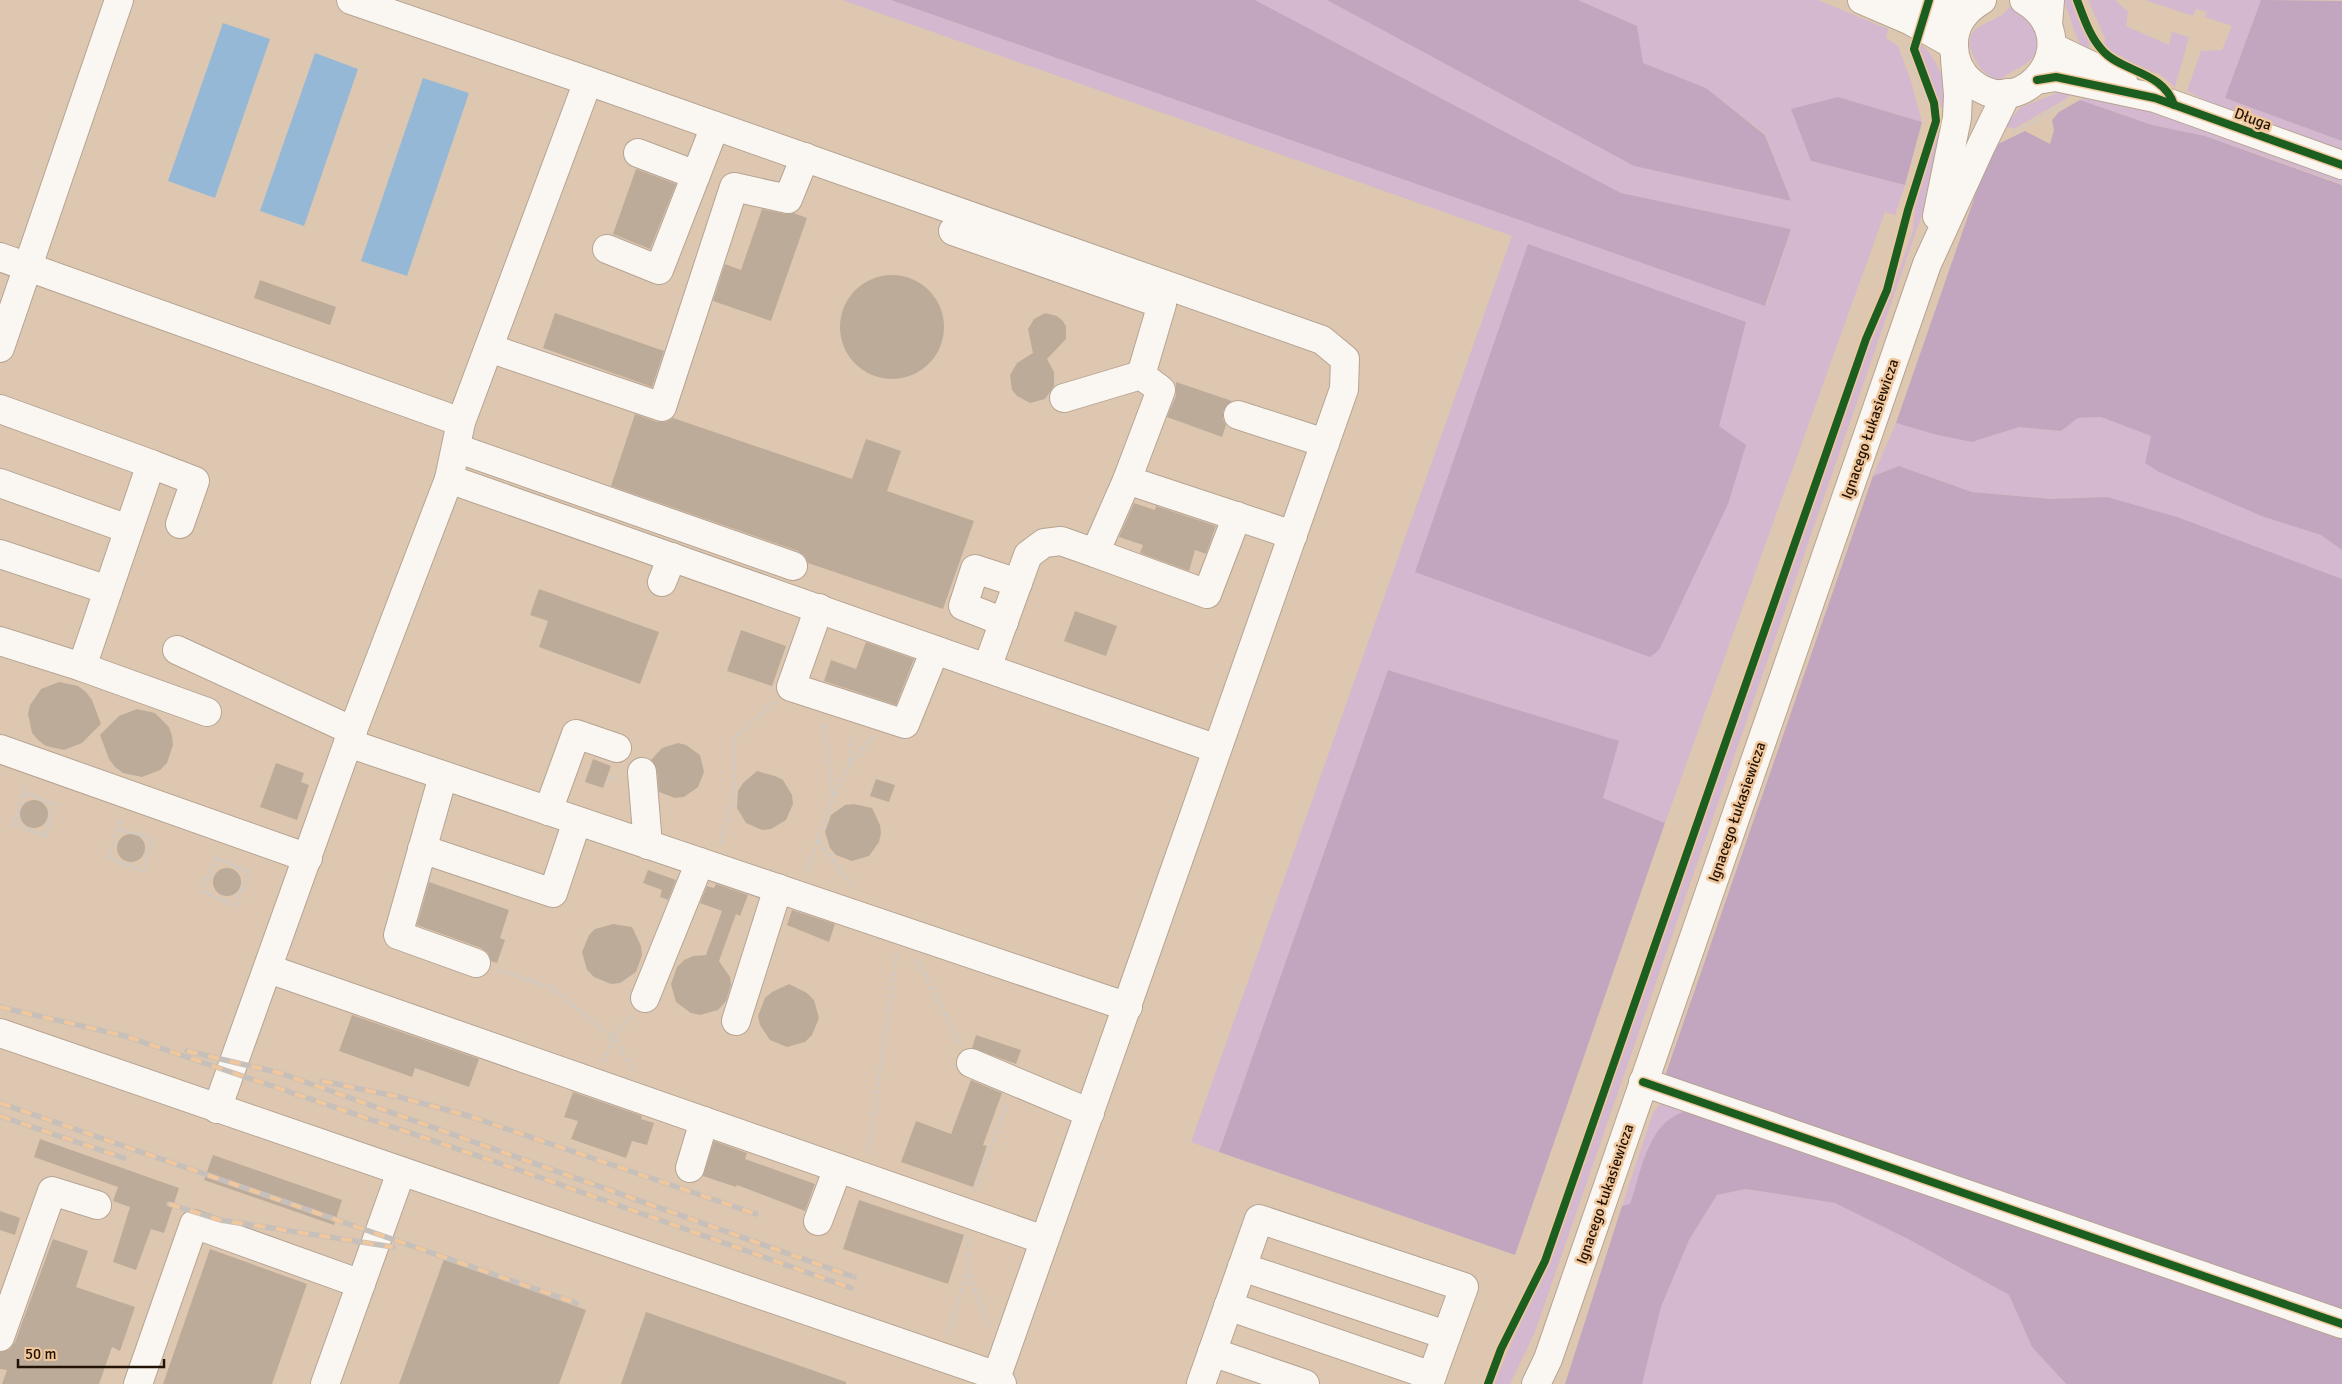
<svg xmlns="http://www.w3.org/2000/svg" width="2342" height="1384" viewBox="0 0 2342 1384" font-family="Signika,sans-serif">
<style>
.green{fill:#d3b8cf}
.forest{fill:#c2a6bf}
.water{fill:#96b8d7}
.building{fill:#bdab99}
.lines{fill:none;stroke-linecap:round;stroke-linejoin:round}
.minor-casing{stroke:#b6a492;stroke-width:30}
.major-casing{stroke:#b6a492;stroke-width:30}
.path{stroke:#d0c9c2;stroke-width:3;stroke-dasharray:5 2.5;stroke-linecap:butt}
.minor{stroke:#faf7f3;stroke-width:28}
.major{stroke:#faf7f3;stroke-width:28}
.rail-casing{stroke:#c7c0ba;stroke-width:5.5}
.rail{stroke:#f1c79d;stroke-width:4;stroke-dasharray:11;stroke-linecap:butt}
.cycleway-casing{stroke:#f1c79d;stroke-width:11}
.cycleway{stroke:#1b5e20;stroke-width:8}
.labels{text-anchor:middle;stroke-width:5;stroke-linejoin:round;paint-order:stroke}
.street-label{font-size:15px;fill:#221304;stroke:#f1c79d}
</style>
<rect width="100%" height="100%" fill="#dec7b0"/>
<g class="green">
<path d="M842,0H891L1766,306L1791,229L1621,193L1255,0H1327L1634,166L1791,201L1765,134L1706,88L1642,63L1637,26L1578,0H1818L1888,29L1886,38L1898,46L1911,81L1922,122L1838,97L1811,161L1905,185L1895,215L1885,212L1665,823L1603,798L1618,741L1388,670L1219,1152L1191,1142L1512,236Z"/>
<path d="M2063,0H2073L2091,41L2086,54C2074,37 2072,19 2063,0Z"/>
<path d="M2088,0H2115L2128,12L2126,26L2169,45L2172,32L2189,37L2175,87L2158,73H2150L2104,47L2105,38Z"/>
<path d="M2145,0H2261L2225,98L2342,141V151L2213,104L2187,91L2201,51L2222,50L2232,26L2205,17L2207,12L2196,9L2193,16Z"/>
<path d="M2009,7C2029,15 2050,44 2028,62C2019,69 2008,72 1999,81C1987,76 1979,69 1974,57C1956,21 1999,26 2009,7Z"/>
<path d="M1919,44C1934,49 1951,94 1950,109L1938,106L1919,48Z"/>
<path d="M2068,89L2072,93L2066,99L2015,128L2003,127L2021,107Z"/>
<path d="M2093,93L2162,114L2342,176V184L2205,136L2152,125L2080,100Z"/>
<path d="M1940,118L1949,121L1920,220L1535,1332L1510,1384H1494L1511,1343L1551,1260L1869,344L1891,293L1913,230L1915,205Z"/>
<path d="M2101,417L2151,436L2145,463L2264,517L2321,535L2342,550V579L2107,497L2052,499L1972,492L1899,466L1873,476L1896,423L1937,435L1972,442L2019,427L2061,431L2078,418Z"/>
<path d="M1669,1102L2342,1329V1339L1711,1118L1637,1184L1630,1205L1622,1206L1653,1113L1659,1105Z"/>
<path d="M1746,1189L1835,1203L1910,1240L2009,1295L2032,1347L2066,1384H1642L1661,1307L1689,1240L1717,1195Z"/>
</g>
<g class="forest">
<path d="M891,0H1255L1621,193L1791,229L1765,306Z"/>
<path d="M1327,0H1578L1637,26L1643,63L1706,88L1765,135L1791,201L1634,166Z"/>
<path d="M2261,0L2342,1V141L2225,98Z"/>
<path d="M1838,97L1922,122L1905,185L1811,161L1791,109Z"/>
<path d="M2080,100L2152,125L2205,136L2342,185V550L2321,535L2264,517L2159,472L2145,463L2151,436L2101,417L2078,418L2061,431L2019,427L1972,442L1937,435L1896,423L1992,147L2025,131L2050,144L2054,130L2052,120L2059,112Z"/>
<path d="M1528,244L1746,322L1719,426L1746,445L1728,504L1659,650L1650,657L1415,572Z"/>
<path d="M1899,466L1972,492L2051,499L2107,497L2177,517L2342,579V1312L1665,1076L1873,476Z"/>
<path d="M1388,670L1619,741L1603,798L1665,823L1515,1255L1219,1152Z"/>
<path d="M1683,1112L1711,1118L2342,1339V1384H2066L2032,1347L2009,1295L1910,1240L1835,1203L1746,1189L1717,1195L1689,1240L1661,1307L1642,1384H1565L1622,1206L1630,1204C1641,1173 1647,1124 1683,1112Z"/>
</g>
<g class="water">
<path d="M223,23L270,39L215,198L168,181Z"/>
<path d="M315,53L358,69L304,226L260,211Z"/>
<path d="M423,78L469,93L407,276L361,261Z"/>
</g>
<g class="building">
<path d="M636,169L676,184L650,249L613,234Z"/>
<path d="M762,209L785,214L794,213L807,218L771,321L713,301L725,264L741,270Z"/>
<circle cx="892" cy="327" r="52"/>
<path d="M260,280L336,307L330,325L254,298Z"/>
<path d="M555,313L664,351L652,387L543,348Z"/>
<path d="M1045,313L1057,316L1062,320L1066,326V339L1047,359L1054,372V386L1045,399L1030,403L1017,396L1012,390L1010,375L1017,363L1033,353L1028,329L1034,319Z"/>
<path d="M1176,382L1232,401L1223,411V419L1226,425L1222,437L1167,417L1176,396Z"/>
<path d="M635,414L657,422H666L673,418L852,479L866,439L901,451L887,491L974,521L943,609L808,563L805,556L798,551L611,486Z"/>
<path d="M1134,503L1155,510L1156,506L1216,526L1206,554L1195,550L1189,571L1140,553L1143,545L1119,537Z"/>
<path d="M539,589L659,632L640,684L539,647L548,621L530,615Z"/>
<path d="M1075,611L1117,626L1106,656L1064,641Z"/>
<path d="M741,630L786,646L772,686L727,671Z"/>
<path d="M866,642L914,659L896,705L824,681L831,660L856,669Z"/>
<path d="M59,682L78,686L86,692L92,700L101,724L82,743L64,750L46,746L38,740L32,733L28,714L30,705L41,689Z"/>
<path d="M137,709L155,713L169,727L172,736L173,745L167,763L160,770L142,777L123,773L115,767L109,759L100,735L119,716Z"/>
<path d="M678,743L686,745L700,755L704,772L698,787L684,797L675,798L659,792L657,770L651,760L662,748Z"/>
<path d="M593,759L611,766L603,788L585,782Z"/>
<path d="M276,763L304,773L301,782L309,785L297,820L260,807Z"/>
<path d="M757,771L775,776L783,780L792,795L793,804L786,820L771,829L762,830L746,823L737,808L738,791L743,783Z"/>
<path d="M876,779L895,785L889,802L870,796Z"/>
<circle cx="34" cy="814" r="14"/>
<path d="M854,804L872,808L880,825L881,833L879,842L869,856L852,861L836,855L830,848L825,832L831,815L845,805Z"/>
<circle cx="131" cy="848" r="14"/>
<circle cx="227" cy="882" r="14"/>
<path d="M648,870L676,880L668,900L660,897L662,890L643,883Z"/>
<path d="M429,882L509,910L500,938L505,940L497,963L491,961L488,953L481,948L417,925Z"/>
<path d="M716,884L748,895L740,916L736,914L719,961L730,977L731,985L726,1001L718,1010L700,1015L691,1013L676,1002L671,984L677,967L684,960L693,956L706,955L722,911L700,903L707,886L714,888Z"/>
<path d="M792,910L835,924L829,942L787,925Z"/>
<path d="M613,924L632,927L641,946L642,955L636,972L620,983L611,984L594,977L587,970L582,952L589,935L595,929Z"/>
<path d="M789,984L807,993L814,1000L819,1018L812,1035L805,1042L787,1047L770,1040L760,1025L758,1016L765,998L772,992Z"/>
<path d="M352,1015L479,1059L469,1087L415,1068L412,1077L339,1051Z"/>
<path d="M976,1035L1021,1050L1016,1064L972,1048Z"/>
<path d="M971,1080L1002,1093L983,1145L987,1146L973,1187L901,1162L916,1121L951,1134Z"/>
<path d="M573,1092L642,1116L641,1119L654,1123L647,1145L632,1141L626,1158L571,1139L578,1121L564,1117Z"/>
<path d="M40,1139L179,1188L164,1233L151,1229L136,1270L113,1262L130,1207L113,1201L118,1187L34,1157Z"/>
<path d="M714,1141L747,1153L745,1159L815,1184L805,1211L737,1185L736,1187L703,1176Z"/>
<path d="M213,1155L342,1200L334,1225L204,1180Z"/>
<path d="M859,1200L964,1235L948,1284L843,1249Z"/>
<path d="M0,1211L20,1218L15,1235L0,1230Z"/>
<path d="M53,1239L88,1251L76,1287L135,1307L120,1351L112,1347L99,1384H2L7,1370L0,1369V1352L10,1349L15,1342Z"/>
<path d="M210,1249L307,1284L272,1384H163Z"/>
<path d="M444,1259L586,1310L559,1384H399Z"/>
<path d="M646,1312L846,1382V1384H621Z"/>
</g>
<g class="lines">
<g class="minor-casing">
<g id="minor">
<path d="M351,0L588,81L1322,340L1345,359L1344,389L994,1384"/>
<path d="M2048,24L2050,0"/>
<path d="M2052,47L2123,81"/>
<path d="M2037,80L2056,77L2155,98L2342,165"/>
<path d="M638,153L696,175"/>
<path d="M953,231L1162,304L1141,375L1161,390L1127,480L1293,535"/>
<path d="M607,249L659,270L715,126"/>
<path d="M0,257L461,422"/>
<path d="M0,348L119,0"/>
<path d="M489,348L662,407L734,187L788,199L805,157"/>
<path d="M1064,398L1141,375"/>
<path d="M0,409L151,464L82,667L0,641"/>
<path d="M1238,415L1325,443"/>
<path d="M456,448L793,566"/>
<path d="M151,464L195,481L180,524"/>
<path d="M449,479L1217,749"/>
<path d="M1127,480L1095,553L1207,594L1237,516"/>
<path d="M0,483L128,529"/>
<path d="M0,554L108,590"/>
<path d="M662,582L672,557"/>
<path d="M819,608L791,687L905,724L935,650"/>
<path d="M1004,622L963,606L975,569L1018,583"/>
<path d="M177,650L353,731"/>
<path d="M82,667L207,712"/>
<path d="M987,668L1028,555L1044,543L1061,541L1095,553"/>
<path d="M348,743L1128,1007"/>
<path d="M0,749L308,858"/>
<path d="M642,772L648,845"/>
<path d="M443,776L398,935L476,963"/>
<path d="M548,811L576,734L617,748"/>
<path d="M422,849L553,893L577,821"/>
<path d="M269,969L1044,1240"/>
<path d="M645,998L700,862"/>
<path d="M736,1021L778,888"/>
<path d="M0,1033L997,1376L1002,1384"/>
<path d="M971,1063L1090,1113"/>
<path d="M1643,1082L2342,1324"/>
<path d="M217,1109L348,743L449,479L461,422L588,81"/>
<path d="M690,1168L704,1121"/>
<path d="M818,1221L838,1168"/>
<path d="M1242,1267L1446,1335"/>
<path d="M1228,1306L1432,1376"/>
<path d="M0,1337L52,1191L97,1205"/>
<path d="M1212,1352L1305,1384"/>
<path d="M138,1384L194,1224L361,1284"/>
<path d="M325,1384L401,1172"/>
<path d="M1201,1384L1259,1219L1464,1287L1429,1384"/>
</g>
</g>
<g class="major-casing">
<g id="major">
<path d="M1862,0L1911,21L1954,45"/>
<path d="M1907,0L1964,14"/>
<path d="M1982,0C1965,10 1953,26 1954,46C1954,61 1961,74 1972,83C2025,125 2089,39 2024,0"/>
<path d="M1937,216L1957,118L1958,95L1955,59"/>
<path d="M1536,1384L1548,1359L1927,264L1982,144L2007,93"/>
</g>
</g>
<g class="path">
<path d="M1907,45L1908,53L1931,113H1935"/>
<path d="M2013,132L2067,103"/>
<path d="M824,723L833,798"/>
<path d="M850,762L853,731"/>
<path d="M610,777L619,781"/>
<path d="M24,793L55,804L45,837L14,824L27,783"/>
<path d="M118,829L152,838L143,871L108,858L122,817"/>
<path d="M818,841L855,890"/>
<path d="M720,844L735,790L734,739L775,701"/>
<path d="M216,858L249,872L236,906L202,891L219,851"/>
<path d="M806,873L833,798L850,764L873,737"/>
<path d="M916,959L961,1044"/>
<path d="M498,970L550,987L613,1037L604,1063"/>
<path d="M631,1016L613,1037L633,1071"/>
<path d="M868,1154L897,953"/>
<path d="M975,1191L1007,1103"/>
<path d="M967,1236L968,1270L989,1329"/>
<path d="M948,1336L968,1270"/>
</g>
<use href="#minor" class="minor"/>
<use href="#major" class="major"/>
<g class="rail-casing">
<g id="rail">
<path d="M0,1007L125,1036L519,1170L851,1288"/>
<path d="M187,1051L280,1073L854,1277"/>
<path d="M322,1081L399,1097L469,1116L756,1214"/>
<path d="M0,1103L576,1303"/>
<path d="M0,1116L124,1158"/>
<path d="M169,1204L220,1220L393,1247"/>
</g>
</g>
<use href="#rail" class="rail"/>
<g class="cycleway-casing">
<g id="cycleway">
<path d="M2077,0C2084,18 2090,38 2104,52C2123,72 2164,72 2174,105"/>
<path d="M2037,80L2056,77L2155,98L2342,165"/>
<path d="M1643,1082L2342,1324"/>
<path d="M1488,1384L1501,1349L1545,1261L1866,339L1887,290L1908,210L1936,121L1934,103L1914,49L1929,0"/>
</g>
</g>
<use href="#cycleway" class="cycleway"/>
</g>
<g class="labels">
<g class="street-label">
<text transform="translate(2253 119) rotate(20)" y="5">Długa</text>
<text transform="translate(1870 429) rotate(-71)" y="5">Ignacego Łukasiewicza</text>
<text transform="translate(1737 812) rotate(-71)" y="5">Ignacego Łukasiewicza</text>
<text transform="translate(1605 1194) rotate(-71)" y="5">Ignacego Łukasiewicza</text>
</g>
</g>
<path d="M18 1359v8h146v-8" fill="none" stroke="#221304" stroke-width="2.5"/>
<text x="25" y="1359" font-size="15" fill="#221304" stroke="#f1c79d" stroke-width="4" paint-order="stroke">50 m</text>
</svg>
